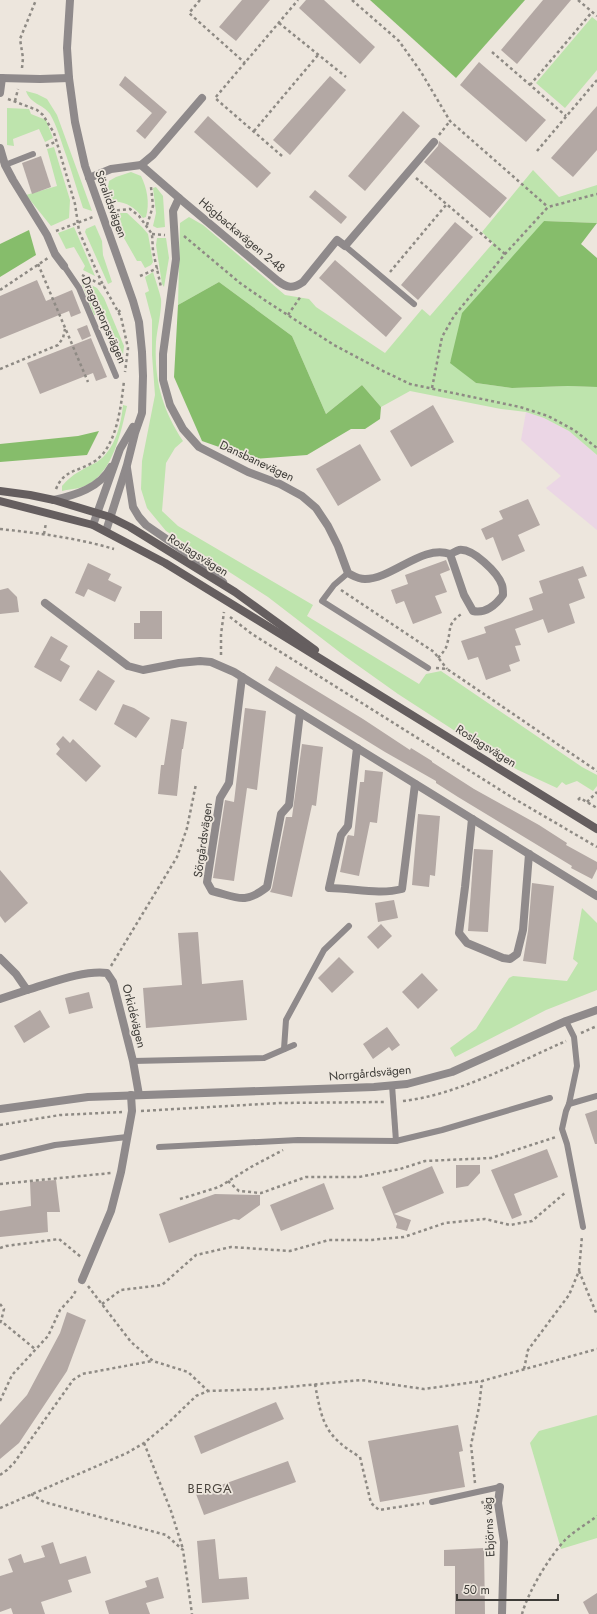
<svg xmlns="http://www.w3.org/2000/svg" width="597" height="1614" viewBox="0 0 597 1614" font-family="Jost,sans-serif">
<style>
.education{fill:#ebd6e5}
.green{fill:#bee4ad}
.forest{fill:#86bd6b}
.building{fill:#b3a8a4}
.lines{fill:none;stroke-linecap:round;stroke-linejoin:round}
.path{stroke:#8e8a84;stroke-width:2.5;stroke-dasharray:3 3;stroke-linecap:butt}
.service{stroke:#8f8a8b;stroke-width:6}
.minor{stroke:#8f8a8b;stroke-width:8}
.tertiary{stroke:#8f8a8b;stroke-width:8}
.secondary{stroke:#655e5f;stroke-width:8}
.labels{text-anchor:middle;stroke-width:3.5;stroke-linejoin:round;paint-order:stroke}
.street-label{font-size:12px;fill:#3e3c38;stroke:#ede6dd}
.neighbourhood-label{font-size:13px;letter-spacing:1px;fill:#4a443d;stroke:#ede6dd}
</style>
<rect width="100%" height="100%" fill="#ede6dd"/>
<path class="education" d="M526,412L544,418L569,431L597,455V530L546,488L561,476L521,440Z"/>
<g class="green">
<path d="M592,17L597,21V70L565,108L536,83Z"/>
<path d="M26,91L37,94L47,99L57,115L92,211L83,208C77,190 72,172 66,155C61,141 57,126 50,114C43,104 30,104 26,91Z"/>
<path d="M7,108L29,109L31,114L46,120L53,138L45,142L39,129L13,139L14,146L7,145Z"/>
<path d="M54,147L70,200L69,218L51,226L26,195L57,186L47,149Z"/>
<path d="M533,170L559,197L597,185V223L544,221L450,362L476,383L512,388L568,386L597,387V455L569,431L544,418L526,412L501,409L410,391L381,407L362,385L326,414L292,336L219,282L178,305L180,223L189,217L203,225L285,295L309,299L316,307L385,353L422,309L430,316L493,243L482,232Z"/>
<path d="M131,172L141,176C147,188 150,203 146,217L143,218C134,206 122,199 107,203V193L109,181L116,177Z"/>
<path d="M156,187L163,196L165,227L157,228L153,226L156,213L153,188Z"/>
<path d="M120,213H127L142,227L148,234L153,262L151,265L145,268L141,261H137L112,217Z"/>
<path d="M95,225L102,241L103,255L112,282L108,284L85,232L86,229Z"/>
<path d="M74,227L95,276L83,270L85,266L74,247L66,249L58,233Z"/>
<path d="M157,238H166L169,258L164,287L162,284L156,245Z"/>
<path d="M153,272C155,279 160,293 161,299C162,310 157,329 156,342C154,380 162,409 183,441L175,448L166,463L162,511L178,526L313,605L307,616L419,684L426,674L441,671L582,767L597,775V786L593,791L577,781L566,785L562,782L557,788L518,770L489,753L398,694L346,657L268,597L166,531L147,508L141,489L142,461L155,395L152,355V320L145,293L149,291L145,277Z"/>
<path d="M80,279L97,288L104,298L124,346L123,355L104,312L94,315Z"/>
<path d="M123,405L127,406C121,432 113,472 87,485C80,489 70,489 62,491V486C73,473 82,470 97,462C115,450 121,425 123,405Z"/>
<path d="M582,908L597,923V990L546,1010L455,1057L450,1048L476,1029L509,978L513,976L567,981L578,963L573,959Z"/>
<path d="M597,1415V1538L561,1549L530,1443L539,1431Z"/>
</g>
<g class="forest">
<path d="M370,0H525L456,78Z"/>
<path d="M544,221L597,223L581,244L597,258V387L568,386L512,388L476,383L450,363L462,313Z"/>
<path d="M29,230L36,255L0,277V244Z"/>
<path d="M219,282L292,336L326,414L362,385L381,407L380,419L365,429H351L307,455L253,459L202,441L174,377L178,305Z"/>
<path d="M99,431L87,455L0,462V444L78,436Z"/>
</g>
<g class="building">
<path d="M242,0H270L236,41L219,27Z"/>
<path d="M306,0H324L375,47L360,64L299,8Z"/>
<path d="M543,0H571L517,64L501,50Z"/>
<path d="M479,62L546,120L526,142L460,85Z"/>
<path d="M125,76L167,112L145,139L136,131L152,113L119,85Z"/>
<path d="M330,76L346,90L290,155L273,140Z"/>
<path d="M597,106V150L573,177L551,158Z"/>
<path d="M403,111L420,126L365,191L348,176Z"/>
<path d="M208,116L271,173L257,188L194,132Z"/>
<path d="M439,141L507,198L490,218L424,162L438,146Z"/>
<path d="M41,156L51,187L32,194L22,163Z"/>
<path d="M315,190L347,217L341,224L309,197Z"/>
<path d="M455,222L473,237L418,300L401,285Z"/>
<path d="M335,260L402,318L386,337L319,278Z"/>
<path d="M37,280L46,301L72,290L81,313L71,317L69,311L0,339V296Z"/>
<path d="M87,325L91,336L82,340L77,329Z"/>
<path d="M91,338L107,377L96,381L93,373L40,394L27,363Z"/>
<path d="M433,405L454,442L411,467L390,431Z"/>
<path d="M360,444L381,480L338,506L316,469Z"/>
<path d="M528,499L540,525L518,535L525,551L502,561L493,537L486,540L481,529L503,519L499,511Z"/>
<path d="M446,560L450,570L440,574L447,592L435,596L442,613L413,624L404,601L396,604L391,590L408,584L405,575Z"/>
<path d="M88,563L111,574L108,580L122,587L115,602L88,589L84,597L75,593Z"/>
<path d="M583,566L587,576L578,579L585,598L569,604L575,623L548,633L543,619L515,629L521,645L515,646L520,661L509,665L511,671L486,680L478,657L468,660L461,641L486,633L484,627L533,610L529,598L543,593L539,581Z"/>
<path d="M8,588L17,597L19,612L0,614V590Z"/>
<path d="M140,611H162V639H134V623H140Z"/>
<path d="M51,636L68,646L60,660L70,666L61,682L34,667Z"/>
<path d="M276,666L363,719L410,750L411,748L432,761V762L474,789L539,825L567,843L566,845L597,862V869L592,879L571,868L572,866L458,797L436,783V781L385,752L268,680Z"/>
<path d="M98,670L115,681L96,711L79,700Z"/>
<path d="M123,704L134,708L150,718L136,738L114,724Z"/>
<path d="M245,708L266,711L257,790L247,788L234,881L213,878L225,800L234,802Z"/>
<path d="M171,719L187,722L183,749H182L177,796L158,794L161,765H164Z"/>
<path d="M63,736L70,743L73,739L101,766L86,782L56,754L60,749L56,744Z"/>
<path d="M302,744L323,747L316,806L312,805L292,897L270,892L272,888L286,817H292Z"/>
<path d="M365,770L383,772L377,823L370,822L359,876L340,872L347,837L348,835L354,836L360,782H364Z"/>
<path d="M418,814L440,816L435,876L430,875L429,887L412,885Z"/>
<path d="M474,849L493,850L488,932L468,931Z"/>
<path d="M0,870L28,903L5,923L0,916Z"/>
<path d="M532,883L554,886L546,964L523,961L528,931Z"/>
<path d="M394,900L398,918L378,922L375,903Z"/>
<path d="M381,924L392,936L378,949L367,937Z"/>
<path d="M198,932L202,984L243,980L247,1020L146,1028L143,988L182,985L178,933Z"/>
<path d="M339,957L354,972L332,993L318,978Z"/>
<path d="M422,973L438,990L418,1009L402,992Z"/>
<path d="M89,992L93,1008L69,1014L65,998Z"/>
<path d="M40,1010L50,1027L24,1043L14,1026Z"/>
<path d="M387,1027L400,1045L392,1051L389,1047L373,1059L363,1044Z"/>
<path d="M597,1110V1144H595L585,1114Z"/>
<path d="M547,1149L558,1177L514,1194L522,1215L512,1219L491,1170Z"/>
<path d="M456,1165H480V1173L468,1186L456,1188Z"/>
<path d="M432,1166L444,1193L394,1214L411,1220L407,1231L396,1228L397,1224L382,1187Z"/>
<path d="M56,1180L60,1212H47L48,1232L0,1237V1211L31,1206L30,1182Z"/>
<path d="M324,1183L334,1209L281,1231L270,1205Z"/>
<path d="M215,1194L260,1195V1205L239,1220L234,1219L169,1243L159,1214Z"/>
<path d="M67,1312L86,1320L67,1371L19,1443L0,1459V1425L27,1395L60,1333Z"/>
<path d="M276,1402L284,1419L201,1454L194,1436Z"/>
<path d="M458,1425L463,1451L459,1452L465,1487L380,1502L368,1441Z"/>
<path d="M288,1461L296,1482L204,1515L196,1494Z"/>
<path d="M215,1539L219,1579L247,1577L249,1599L202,1603L197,1541Z"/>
<path d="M53,1542L60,1564L86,1556L91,1573L68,1580L72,1592L41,1602L45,1614H13L11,1608L0,1612V1576L13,1572L8,1559L21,1554L24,1563L45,1557L41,1546Z"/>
<path d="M484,1548L485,1614H455V1566H444V1550Z"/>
<path d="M158,1577L164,1598L146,1603L150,1614H109L105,1601L147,1587L145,1581Z"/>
<path d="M597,1593V1614H589L583,1602Z"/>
</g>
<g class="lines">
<g class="path">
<path d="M200,0L189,13L245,63"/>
<path d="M352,0L399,41L421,72L450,121L548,207"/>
<path d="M578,0L597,16"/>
<path d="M279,23L346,77"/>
<path d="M492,52L566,116"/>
<path d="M22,68L23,58L20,39L36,0"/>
<path d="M530,85L592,12"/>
<path d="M8,99L37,110L43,115L54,133L75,204L79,231L101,281L121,317L128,348L125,372"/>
<path d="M15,101L18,89"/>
<path d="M254,131L318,55"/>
<path d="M439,135L450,121"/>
<path d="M46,146L57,141"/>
<path d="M537,151L597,80"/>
<path d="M282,156L215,98L298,0"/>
<path d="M416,178L505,254"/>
<path d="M111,211L130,209L139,216L152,234L153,251L161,287"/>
<path d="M147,225L153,206L151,187"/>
<path d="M56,231L93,217"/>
<path d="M152,234L165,235"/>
<path d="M184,236L240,283L263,299L334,345L383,371L410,384L520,407L548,416L574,430L597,448"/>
<path d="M38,264L88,382"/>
<path d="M390,272L446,205"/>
<path d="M82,275L104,286"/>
<path d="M140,276L158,268"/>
<path d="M0,290L48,258"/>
<path d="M118,312L122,309"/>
<path d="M288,315L301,296"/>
<path d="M0,369L58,345L63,338L65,329"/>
<path d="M432,388L442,337L454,316L505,254L548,207L597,194"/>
<path d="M56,489C64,469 79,472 95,461C117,446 121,406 124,381"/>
<path d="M0,529C38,533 77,538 114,549"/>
<path d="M44,534L46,523"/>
<path d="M341,590L434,652L447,669"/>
<path d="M230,617L252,634L513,798L597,847"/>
<path d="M221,655V634L224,612"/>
<path d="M438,658C442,653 446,650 447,644C452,628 446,624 463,613"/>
<path d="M436,668L447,669L597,771"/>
<path d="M578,800L580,798L597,808"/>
<path d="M587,802L597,792"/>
<path d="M111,966L177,857L187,828L196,784"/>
<path d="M581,1033L597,1026"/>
<path d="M403,1101C457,1095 516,1063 566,1041"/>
<path d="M141,1111L280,1103L384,1102"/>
<path d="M0,1125L60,1115L122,1112"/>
<path d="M228,1181L239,1191L261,1193L306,1177H359L400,1169L425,1161L491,1158L556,1137"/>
<path d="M0,1184L111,1173"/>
<path d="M180,1199L219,1187L251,1167L283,1150"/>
<path d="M0,1248L6,1246L59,1239L81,1257"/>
<path d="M579,1271L597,1315"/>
<path d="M88,1286L131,1342L153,1361L188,1372L208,1391"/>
<path d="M0,1304L4,1309L1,1321"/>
<path d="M102,1304L121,1290L162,1285L196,1255L231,1247L290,1251L329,1240H370L404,1237L445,1223L485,1219L510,1225L532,1221L566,1192"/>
<path d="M0,1323L1,1321L35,1349"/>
<path d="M524,1369L528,1350L569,1295L579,1271L582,1236"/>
<path d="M315,1384C322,1423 325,1436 360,1457L371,1503L379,1510L424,1503"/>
<path d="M0,1401L12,1375L48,1336L60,1310L72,1297L77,1289"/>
<path d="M144,1443L171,1511L183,1549"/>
<path d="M0,1475L7,1470L14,1463L73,1380L82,1374L152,1361"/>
<path d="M475,1483L471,1445L479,1407L482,1381"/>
<path d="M31,1494L44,1502L166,1535L183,1550L192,1614"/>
<path d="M482,1501L489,1519"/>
<path d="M0,1508L127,1453L144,1443L166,1425L196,1396L208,1391L267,1389L361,1380L424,1389L482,1381L597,1349"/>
<path d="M491,1535L492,1556"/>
<path d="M522,1614C528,1592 549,1557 565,1540C574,1531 587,1524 597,1516"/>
</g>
<g class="service">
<path d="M5,165L33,154"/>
<path d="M345,246L414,304"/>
<path d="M64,266L79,288L116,376"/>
<path d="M348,573L334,585L322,601L428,668"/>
<path d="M566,1021L574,1037L577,1066L569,1104L597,1096"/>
<path d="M284,1049L286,1020L324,950L349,926"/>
<path d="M133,1061L264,1058L294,1045"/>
<path d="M392,1085L396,1141"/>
<path d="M569,1104L566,1111L562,1129L567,1144L583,1227"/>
<path d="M159,1147L298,1140L396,1141L442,1130L550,1098"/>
<path d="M0,1158L55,1145L127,1137"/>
<path d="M432,1502L500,1487"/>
</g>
<g class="minor">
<path d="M0,78L40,79L69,78"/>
<path d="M0,93L2,78"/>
<path d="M0,148L5,165L13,180L47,235L55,254L64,266"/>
<path d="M141,165L153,155L202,98"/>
<path d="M89,178L111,169L141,165L179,198L173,211L176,259L163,354V380L170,405L183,429L199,447L248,472L280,484L302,496L316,508L328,526L338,546L348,573C354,576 358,579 365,579C392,579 423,544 450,554L464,595L473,611C485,614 496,605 503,595C503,592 503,588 502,585C498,573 473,548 459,550C456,551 453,553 450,554"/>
<path d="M179,198L278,281C287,288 293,289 303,282L337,240L345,246L434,142"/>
<path d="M45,603L128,666L143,670L179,663L200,661L211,662L234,672L597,896"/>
<path d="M242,677L229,783L220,798L207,882L212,891C237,897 244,905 267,887L281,814L289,805L300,713"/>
<path d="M357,748L348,826L341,835L329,888C353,888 379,895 402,889L415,784"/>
<path d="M472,819L465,887L459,933L467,943L503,958L510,959L517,954L523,930L529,854"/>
<path d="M0,958L16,974L27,990C51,983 83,970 107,973L113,982L133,1061L139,1095"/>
<path d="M0,999L27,990"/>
<path d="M0,1109L88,1097L374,1087L407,1084L452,1072L566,1021L597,1010"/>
<path d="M82,1280L111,1211L121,1172L132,1111L131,1095"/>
<path d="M500,1487L498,1503L504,1542L502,1614"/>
</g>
<g class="tertiary">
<path d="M70,0L67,48L69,78L75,122L85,166L133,301L139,322L142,352L143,376L142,413L135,433L127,465L106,531"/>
<path d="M127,468L133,507L139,517L146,525L194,558L223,582"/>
<path d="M54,500C75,495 100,488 111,467"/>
<path d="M93,525L120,449L133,427"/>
</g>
<g class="secondary">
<path d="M0,491L30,495L54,500L110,517L130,527L235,592L315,650"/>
<path d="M0,501L93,525L165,563L597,829"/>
</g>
</g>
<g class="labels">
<g class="street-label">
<text transform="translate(111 204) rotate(70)" y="4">Söralidsvägen</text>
<text transform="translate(242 235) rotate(40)" y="4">Högbackavägen 2-48</text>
<text transform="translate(104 320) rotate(66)" y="4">Dragontorpsvägen</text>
<text transform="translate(257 461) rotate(25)" y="4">Dansbanevägen</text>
<text transform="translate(198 555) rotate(32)" y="4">Roslagsvägen</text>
<text transform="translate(486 746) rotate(32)" y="4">Roslagsvägen</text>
<text transform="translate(203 840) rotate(-82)" y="4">Sörgårdsvägen</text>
<text transform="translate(134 1016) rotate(76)" y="4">Orkidévägen</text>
<text transform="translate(370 1073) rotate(-5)" y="4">Norrgårdsvägen</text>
<text transform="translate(489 1527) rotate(-93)" y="4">Ebjörns väg</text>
</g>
<g class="neighbourhood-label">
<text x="210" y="1493">BERGA</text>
</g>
</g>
<path d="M457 1594v6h101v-6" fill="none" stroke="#3e3c38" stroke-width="2"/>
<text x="463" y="1594" font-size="12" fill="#3e3c38" stroke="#ede6dd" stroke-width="3" paint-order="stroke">50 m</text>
</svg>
